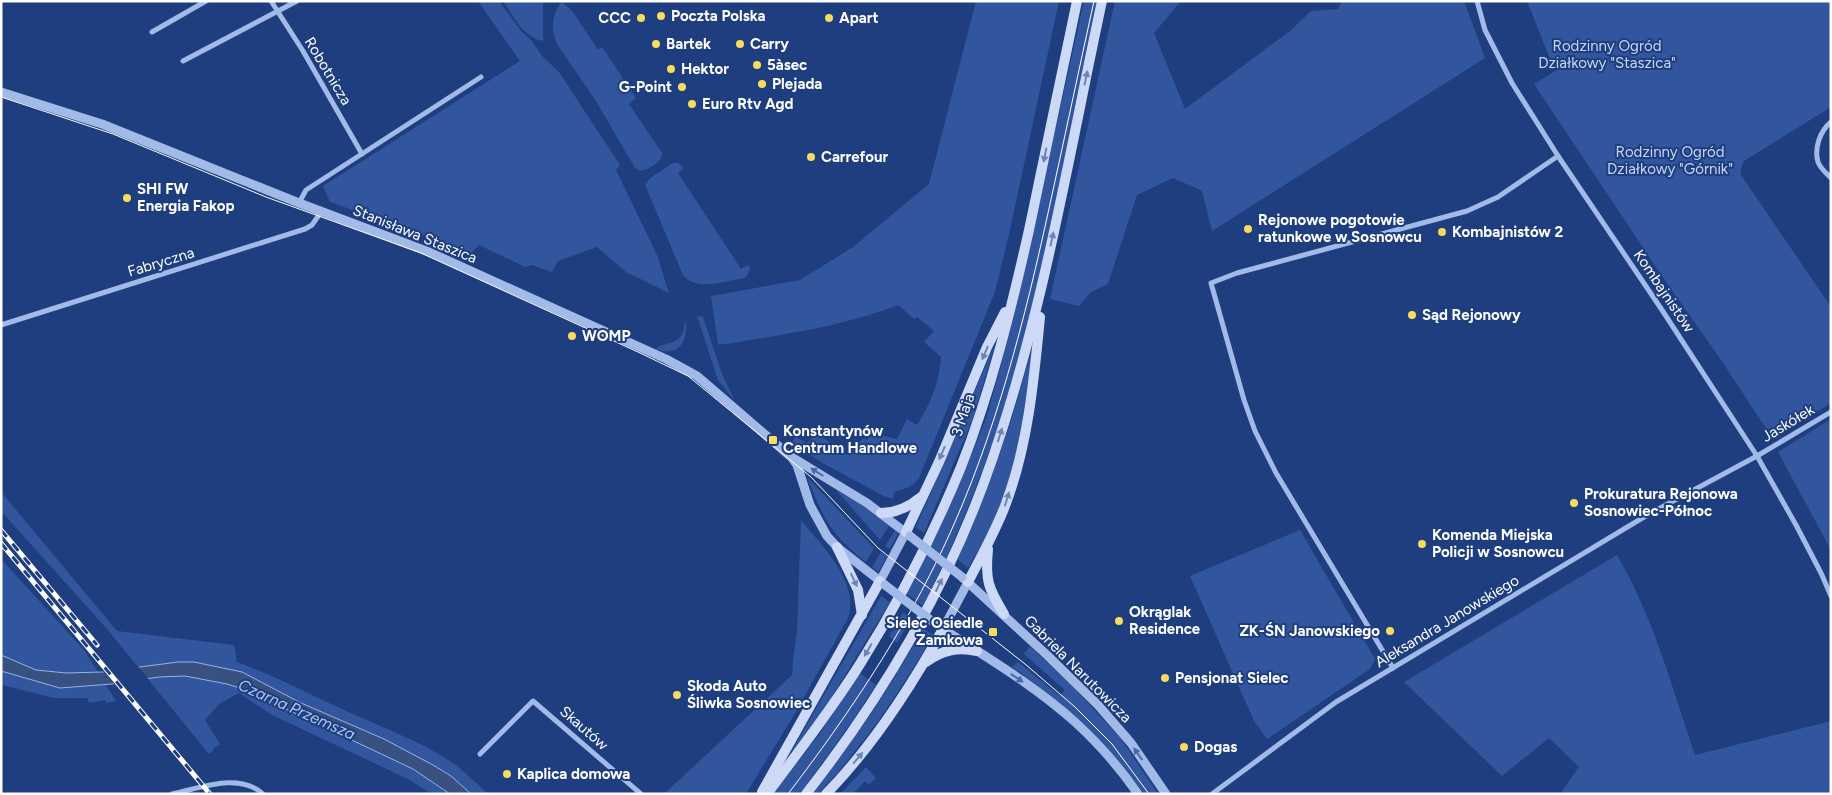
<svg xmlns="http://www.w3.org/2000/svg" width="1832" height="795" viewBox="0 0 1832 795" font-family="Figtree,sans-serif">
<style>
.green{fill:#31569e}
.water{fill:#395181;stroke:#95b4ea}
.pier{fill:#1e3e7f}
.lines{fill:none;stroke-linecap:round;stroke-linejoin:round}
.minor{stroke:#a2bae8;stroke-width:5}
.tertiary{stroke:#a2bae8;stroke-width:9}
.secondary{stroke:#cddaf7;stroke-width:10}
.tram{stroke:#fff;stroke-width:1}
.rail-casing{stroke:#fff;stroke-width:5}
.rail{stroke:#1e3e7f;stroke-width:3;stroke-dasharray:9;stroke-linecap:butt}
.tertiary-bridge{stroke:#a2bae8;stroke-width:9}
.oneway{fill:#6d84b5}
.oneway2{fill:#4c69a4}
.poi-dot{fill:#f8dc60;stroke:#1e3e7f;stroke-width:2}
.labels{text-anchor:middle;stroke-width:4;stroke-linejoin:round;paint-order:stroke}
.poi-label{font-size:15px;font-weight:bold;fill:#fff;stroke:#1e3e7f;text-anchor:start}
.park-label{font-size:15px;fill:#c6d7f6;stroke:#1e3e7f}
.street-label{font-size:15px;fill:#fff;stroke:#1e3e7f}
.water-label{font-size:16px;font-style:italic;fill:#adc5f0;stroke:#1e3e7f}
</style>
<rect width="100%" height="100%" fill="#1e3e7f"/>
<g class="green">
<path d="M478,1H499L521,31L532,41L542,56L559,72L620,165L616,170L657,255L669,293L626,272L597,247L558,261L552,272L532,265L525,267L479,245L471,253H468L440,241L330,202L323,186L520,61Z"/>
<path d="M503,1H543V41C524,38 513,16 503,1Z"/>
<path d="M976,1H1059L1010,230L995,292L919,478C910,490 906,487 894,492L893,499L884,496L826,465L791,443L796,437L807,443L817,433L847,455L863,438L867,440L873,433L897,439L907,419L917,425C931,402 939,384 941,357L924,342L934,331L917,317L914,319L898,305C844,326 785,334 728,344H718L711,296L800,280L853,247L929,184Z"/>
<path d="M1084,1H1097C1074,106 1056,212 1030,316C1005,416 970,514 923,606L906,593L951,504L986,419L998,376L1013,321Z"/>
<path d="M1115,1H1181L1154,33L1185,109L1290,31L1311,11L1338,9L1342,1H1464L1485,58L1212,231L1202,191L1173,178L1137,195L1108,284L1091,292L1079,306L1050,299Z"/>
<path d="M1527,1H1831V107L1744,161L1741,168V175L1831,307V403L1797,424L1793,418L1769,433L1721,360L1666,282L1534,84L1557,70L1550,59Z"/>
<path d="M562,2L573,12L598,50L602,47L636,98L629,104L662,153C662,163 649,169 640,171L635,168L596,101L559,47C551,33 550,15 562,2Z"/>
<path d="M673,163H678L684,168L678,173L741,269L748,265L750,269L747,276L744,278C724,281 697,292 683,275L645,185L650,178Z"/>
<path d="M697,316L703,317L722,374L735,401L718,380Z"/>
<path d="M686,320C688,341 679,358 656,349C663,342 675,345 681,336C685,331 683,324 686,320Z"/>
<path d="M1034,342C1025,405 1018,470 991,528C985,542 975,555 968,568L957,559L990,481L1012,418Z"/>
<path d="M995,344L974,416L924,533L916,527Z"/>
<path d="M1831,419V550L1778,452Z"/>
<path d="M807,477L874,548L866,562C831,535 823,518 807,477Z"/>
<path d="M836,490L859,503L889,526L880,540Z"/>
<path d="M1,492L117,631L234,645L237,662C273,675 307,693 342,709C380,727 422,741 456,765C467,774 477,784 488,794H432L408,779L272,715L239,693L219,704L205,720L220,744L213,749V751L209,754L107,629L1,511Z"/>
<path d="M801,520C822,546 860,582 848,618L794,715L746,794H664L792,675L793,661L797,631Z"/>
<path d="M895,530L898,534L890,549L885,546Z"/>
<path d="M1300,530L1375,659L1370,669L1267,739L1254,721L1190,576Z"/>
<path d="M881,552L887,557L878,572L872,567Z"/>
<path d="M1617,555C1653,616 1672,687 1695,755L1831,721V794H1565L1562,791L1579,767L1549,738L1502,776L1404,682Z"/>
<path d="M1,559L84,650L98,672L66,673L36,670L1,655Z"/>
<path d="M881,596L890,602L831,698L794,750H792Z"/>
<path d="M903,612L911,619L897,643L889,636Z"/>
<path d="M923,628L933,635C900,692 863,747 818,794H813C853,740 892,687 923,628Z"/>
<path d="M1030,646L1074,688L1121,739L1158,794H1144C1106,741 1065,704 1012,667L1018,662L1060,696L1065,690L1024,654Z"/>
<path d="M1,671L60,688L106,685L116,701L106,703L105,700L89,703L87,698H54L6,686L1,684Z"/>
<path d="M860,673L876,685L853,720L800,794H773L818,736Z"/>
<path d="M866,767L876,778L869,785L865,781L853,794H840Z"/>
</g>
<path class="water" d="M1,655L36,670L66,673L102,672L178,662H194L242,672L301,703L384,739L433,765L451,776L471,794H450L413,769L246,690L227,684L185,676L159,677L112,684L60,688L1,671Z"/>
<path class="pier" d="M137,665L150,681L116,686L102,670Z"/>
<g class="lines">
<g class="minor">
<path d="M271,1L303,51L362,154"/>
<path d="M1477,1L1485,30L1512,83L1558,156L1662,310L1757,456L1796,525L1821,573L1831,596"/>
<path d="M152,32L206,1"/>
<path d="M183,61L297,1"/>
<path d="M1831,122C1820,131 1814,148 1818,162C1820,168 1827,174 1831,178"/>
<path d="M299,203L306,190L481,77"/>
<path d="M1,325L305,229L312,225L321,212"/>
<path d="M1393,668L1276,473L1255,431L1244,400L1211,283L1237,273L1467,211L1498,197L1558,156"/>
<path d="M480,754L533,701L641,794"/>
<path d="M172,794C201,788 239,772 263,794"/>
<path d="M1212,794L1336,702L1649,514L1757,456L1831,412"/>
</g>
<g class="tertiary">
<path d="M1,92L102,124L299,203L429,252L666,359L697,376L790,456L867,503L910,536"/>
<path d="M792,458L797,465L810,505L827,536L837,547L885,585"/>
<path d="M963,578L1047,655L1098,705L1131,743L1166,794"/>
<path d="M880,581L906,532"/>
<path d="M937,625C984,656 1033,684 1075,722C1099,744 1120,768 1138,794"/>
<path d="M943,629L968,582"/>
</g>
<g class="secondary">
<path d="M881,513C896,513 909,507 921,497"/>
<path d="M906,532L939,462L987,347L1005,312"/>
<path d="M837,547L858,590L862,615"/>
<path d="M988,549C985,580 988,588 1004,614"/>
<path d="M968,582C981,557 995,532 1005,506C1028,446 1034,380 1040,317"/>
<path d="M926,662C942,650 957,647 977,651"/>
<path d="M762,792L880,581"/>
<path d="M767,794C799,751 832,709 860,664C899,602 933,535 961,467C991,391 1011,310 1029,230C1045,154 1061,77 1077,1"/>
<path d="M806,794C885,693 952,578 993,457C1044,309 1069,154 1102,1"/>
<path d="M826,794C873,746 911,687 943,629"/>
</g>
<g class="tram">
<path d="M1,97L113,134L266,197L421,253L638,352L688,376L811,477L878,548L1025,664L1075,707L1112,744L1149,794"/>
<path d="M788,794C849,714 904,632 946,542C996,434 1025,319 1050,204C1065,136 1079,69 1094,1"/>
</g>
<g class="rail-casing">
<g id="rail">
<path d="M1,530L97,645"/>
<path d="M1,543L210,794"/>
</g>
</g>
<use href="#rail" class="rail"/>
<g class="tertiary-bridge">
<path d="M910,536L962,577"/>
<path d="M885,585L937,625"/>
</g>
</g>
<defs><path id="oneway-solid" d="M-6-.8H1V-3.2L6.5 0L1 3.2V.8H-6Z" transform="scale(1.25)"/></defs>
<g class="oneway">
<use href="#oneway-solid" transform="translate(1086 78) rotate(-78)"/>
<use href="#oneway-solid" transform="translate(1045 155) rotate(101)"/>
<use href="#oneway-solid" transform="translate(1052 239) rotate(-78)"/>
<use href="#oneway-solid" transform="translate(985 353) rotate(113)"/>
<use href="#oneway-solid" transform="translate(1000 435) rotate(-72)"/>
<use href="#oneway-solid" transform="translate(942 453) rotate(113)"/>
<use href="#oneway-solid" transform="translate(1007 499) rotate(-73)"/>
<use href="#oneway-solid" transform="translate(854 580) rotate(65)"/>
<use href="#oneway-solid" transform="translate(939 585) rotate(-64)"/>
<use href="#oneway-solid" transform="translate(868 650) rotate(120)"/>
<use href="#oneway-solid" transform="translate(858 758) rotate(-50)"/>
</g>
<g class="oneway2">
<use href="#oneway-solid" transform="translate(817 472) rotate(-148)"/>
<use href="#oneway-solid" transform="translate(1017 678) rotate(34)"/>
<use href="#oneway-solid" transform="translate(1138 754) rotate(-125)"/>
</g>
<g class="poi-dot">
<circle cx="661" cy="16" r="5"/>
<circle cx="641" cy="18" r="5"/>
<circle cx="829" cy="18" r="5"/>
<circle cx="656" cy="44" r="5"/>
<circle cx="740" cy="44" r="5"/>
<circle cx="757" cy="65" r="5"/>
<circle cx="671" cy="69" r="5"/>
<circle cx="762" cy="84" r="5"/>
<circle cx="682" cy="87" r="5"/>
<circle cx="692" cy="104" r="5"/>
<circle cx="811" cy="157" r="5"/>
<circle cx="127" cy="198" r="5"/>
<circle cx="1248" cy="229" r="5"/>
<circle cx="1442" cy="232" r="5"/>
<circle cx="1412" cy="315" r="5"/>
<circle cx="572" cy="336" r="5"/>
<rect x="768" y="435" width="10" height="10" rx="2.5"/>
<circle cx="1574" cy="503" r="5"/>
<circle cx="1422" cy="544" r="5"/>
<circle cx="1119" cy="621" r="5"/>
<circle cx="1390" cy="631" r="5"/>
<rect x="988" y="627" width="10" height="10" rx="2.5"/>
<circle cx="1165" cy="678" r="5"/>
<circle cx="677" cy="695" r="5"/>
<circle cx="1184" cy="747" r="5"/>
<circle cx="507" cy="774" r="5"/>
</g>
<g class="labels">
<g class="poi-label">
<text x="671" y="21">Poczta Polska</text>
<text x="631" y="23" text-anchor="end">CCC</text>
<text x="839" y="23">Apart</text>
<text x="666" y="49">Bartek</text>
<text x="750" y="49">Carry</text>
<text x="767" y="70">5àsec</text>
<text x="681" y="74">Hektor</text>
<text x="772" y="89">Plejada</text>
<text x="672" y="92" text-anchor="end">G-Point</text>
<text x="702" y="109">Euro Rtv Agd</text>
<text x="821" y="162">Carrefour</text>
<text x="137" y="194">SHI FW<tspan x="137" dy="17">Energia Fakop</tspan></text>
<text x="1258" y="225">Rejonowe pogotowie<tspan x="1258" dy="17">ratunkowe w Sosnowcu</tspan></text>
<text x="1452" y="237">Kombajnistów 2</text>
<text x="1422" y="320">Sąd Rejonowy</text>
<text x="582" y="341">WOMP</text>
<text x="783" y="436">Konstantynów<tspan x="783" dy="17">Centrum Handlowe</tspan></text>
<text x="1584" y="499">Prokuratura Rejonowa<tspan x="1584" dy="17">Sosnowiec-Północ</tspan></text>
<text x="1432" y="540">Komenda Miejska<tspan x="1432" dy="17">Policji w Sosnowcu</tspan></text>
<text x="1129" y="617">Okrąglak<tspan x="1129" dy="17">Residence</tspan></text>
<text x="983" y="628" text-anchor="end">Sielec Osiedle<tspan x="983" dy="17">Zamkowa</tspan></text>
<text x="1380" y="636" text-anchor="end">ZK-ŚN Janowskiego</text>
<text x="1175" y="683">Pensjonat Sielec</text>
<text x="687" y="691">Skoda Auto<tspan x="687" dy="17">Śliwka Sosnowiec</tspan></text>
<text x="1194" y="752">Dogas</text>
<text x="517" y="779">Kaplica domowa</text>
</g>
<g class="park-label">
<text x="1607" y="51">Rodzinny Ogród<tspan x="1607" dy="17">Działkowy "Staszica"</tspan></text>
<text x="1670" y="157">Rodzinny Ogród<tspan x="1670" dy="17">Działkowy "Górnik"</tspan></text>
</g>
<g class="street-label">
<text transform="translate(328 71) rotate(59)" y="5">Robotnicza</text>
<text transform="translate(415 234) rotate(22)" y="5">Stanisława Staszica</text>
<text transform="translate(161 262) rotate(-17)" y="5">Fabryczna</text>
<text transform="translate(1664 291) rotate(56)" y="5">Kombajnistów</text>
<text transform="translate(963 415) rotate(-72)" y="5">3 Maja</text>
<text transform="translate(1788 423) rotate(-31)" y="5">Jaskółek</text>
<text transform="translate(1447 621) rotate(-31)" y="5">Aleksandra Janowskiego</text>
<text transform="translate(1078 669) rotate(45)" y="5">Gabriela Narutowicza</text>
<text transform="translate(584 728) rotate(41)" y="5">Skautów</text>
</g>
<g class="water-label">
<text transform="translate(297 709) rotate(24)" y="6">Czarna Przemsza</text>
</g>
</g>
<rect width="1832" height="795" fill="none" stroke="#ffffff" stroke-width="5"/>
</svg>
